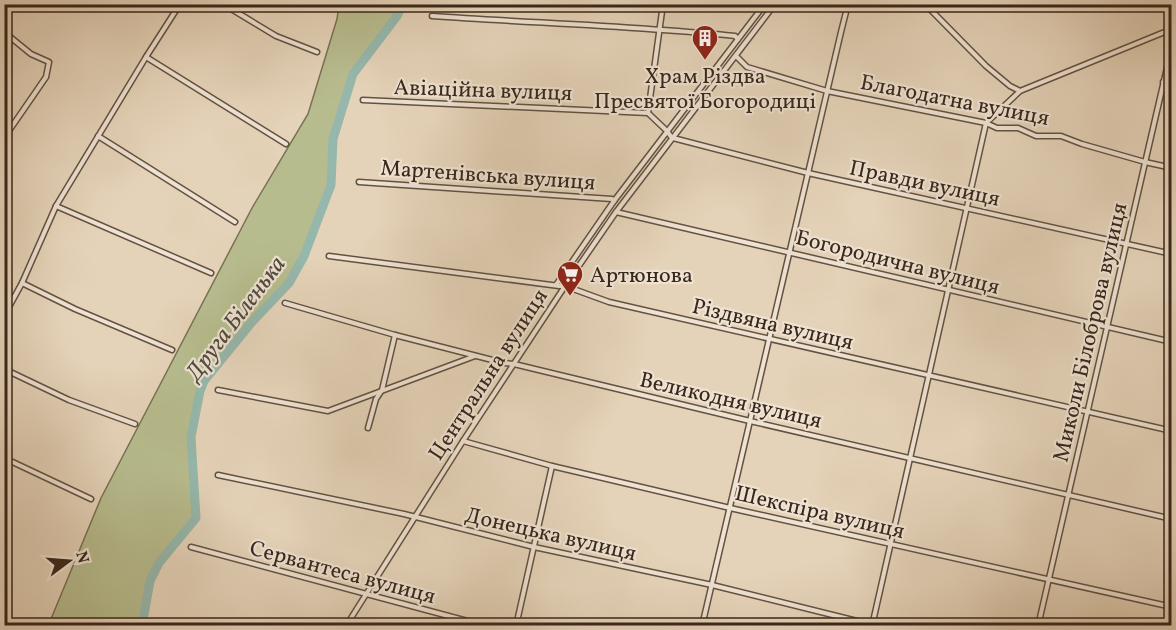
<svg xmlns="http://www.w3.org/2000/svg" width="1176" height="630" viewBox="0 0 1176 630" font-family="Vollkorn,serif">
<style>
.green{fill:#b7bc8e;stroke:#787254;stroke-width:1.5}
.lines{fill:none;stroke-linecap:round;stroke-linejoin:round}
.river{stroke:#96b8ac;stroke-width:9}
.minor-casing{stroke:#635242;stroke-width:7}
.minor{stroke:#eee2d2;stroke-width:4}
.labels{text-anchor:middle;stroke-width:4.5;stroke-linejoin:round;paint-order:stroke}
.poi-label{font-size:22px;fill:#38271b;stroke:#eee2d2}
.street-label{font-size:22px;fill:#38271b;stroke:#eee2d2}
.water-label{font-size:24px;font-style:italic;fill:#504b3f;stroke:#eee2d2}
</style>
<rect width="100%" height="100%" fill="#e5d3b9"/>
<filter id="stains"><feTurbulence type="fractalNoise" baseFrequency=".00333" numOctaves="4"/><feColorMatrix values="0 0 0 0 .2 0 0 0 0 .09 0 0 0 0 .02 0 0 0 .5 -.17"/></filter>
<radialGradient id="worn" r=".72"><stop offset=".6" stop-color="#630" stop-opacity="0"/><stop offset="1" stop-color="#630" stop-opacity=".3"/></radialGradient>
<path class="green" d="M339,5H403L397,16L353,74L333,139L331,185L304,256L289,283L252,322L205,381L200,391L191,437L196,518L159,563L150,581L142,625H50L51,619L101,498L252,208L308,114L337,19Z"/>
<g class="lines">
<path class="river" d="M142,626L150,581L159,563L196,518L191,437L200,391L204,381L252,322L289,283L304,256L331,185L333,139L353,74L397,16L403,4"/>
<g class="minor-casing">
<g id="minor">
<path d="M223,4L276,36L317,52"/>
<path d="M925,4L986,66L1010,86L1020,91"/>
<path d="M432,16C533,23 634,26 735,36L738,39"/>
<path d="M4,32L31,54L49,62L46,77L4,138"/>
<path d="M736,56L747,67L827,91L986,123L997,128H1018L1036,136H1061L1082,144L1145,162L1172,168"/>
<path d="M146,57L286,144"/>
<path d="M1163,82L1172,83"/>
<path d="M363,100L648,113L667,131L672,138"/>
<path d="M648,113L663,4"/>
<path d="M98,136L235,222"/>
<path d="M673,138L808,173L1172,254"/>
<path d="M359,182L612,199L614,201"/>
<path d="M56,206L211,273"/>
<path d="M616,212C801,254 986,300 1172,342"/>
<path d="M329,256L559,286H565L609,302L1172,431"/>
<path d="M22,283L75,309L172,350"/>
<path d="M556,285L614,201L765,4"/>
<path d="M285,303L395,335L504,363L514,364L750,421L1172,519"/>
<path d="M4,316L22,283L56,206L146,57L180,4"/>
<path d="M4,369L69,400L135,424"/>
<path d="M218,390L328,411L475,356"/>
<path d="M368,428L376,399L382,390L395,335"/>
<path d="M463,441L552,466L730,508L1172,607"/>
<path d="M4,458L91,499"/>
<path d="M218,475L404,514L534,547L712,585L877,626"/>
<path d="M191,547L486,626"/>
<path d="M346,626L463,441L565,286L616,212L775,4"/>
<path d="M516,626L552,466"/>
<path d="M702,626L841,32L848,4"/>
<path d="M872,626L986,123L1020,91L1172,29"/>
<path d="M1038,626L1172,46"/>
</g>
</g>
<use href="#minor" class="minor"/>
</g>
<defs>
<g id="building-pin" transform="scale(1.35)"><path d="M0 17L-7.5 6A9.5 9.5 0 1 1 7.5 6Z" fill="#8f2418" stroke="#eee2d2"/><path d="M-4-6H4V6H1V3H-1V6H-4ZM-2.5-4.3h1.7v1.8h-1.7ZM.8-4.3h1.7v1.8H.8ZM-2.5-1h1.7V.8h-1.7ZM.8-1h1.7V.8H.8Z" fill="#fff"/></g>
<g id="supermarket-pin" transform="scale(1.35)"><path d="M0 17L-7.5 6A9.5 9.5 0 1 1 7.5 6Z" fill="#8f2418" stroke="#eee2d2"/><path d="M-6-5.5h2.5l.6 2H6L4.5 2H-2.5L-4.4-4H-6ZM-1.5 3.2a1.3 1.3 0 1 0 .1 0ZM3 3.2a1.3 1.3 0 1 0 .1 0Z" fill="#fff"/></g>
</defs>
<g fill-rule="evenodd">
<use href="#building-pin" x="705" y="38"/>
<use href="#supermarket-pin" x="570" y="274"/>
</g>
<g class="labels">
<g class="poi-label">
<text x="705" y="83">Храм Різдва<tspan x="705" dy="25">Пресвятої Богородиці</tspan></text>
<text x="590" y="282" text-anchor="start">Артюнова</text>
</g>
<g class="street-label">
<text transform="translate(483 89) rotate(2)" y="8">Авіаційна вулиця</text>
<text transform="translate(955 99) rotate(11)" y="8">Благодатна вулиця</text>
<text transform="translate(488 174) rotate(4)" y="8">Мартенівська вулиця</text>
<text transform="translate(925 182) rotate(12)" y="8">Правди вулиця</text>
<text transform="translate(898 261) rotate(14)" y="8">Богородична вулиця</text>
<text transform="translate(773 323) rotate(13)" y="8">Різдвяна вулиця</text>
<text transform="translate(1089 332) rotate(-77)" y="8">Миколи Білоброва вулиця</text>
<text transform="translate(487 374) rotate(-57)" y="8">Центральна вулиця</text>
<text transform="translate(731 399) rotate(13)" y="8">Великодня вулиця</text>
<text transform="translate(820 511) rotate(13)" y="8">Шекспіра вулиця</text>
<text transform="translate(551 533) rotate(13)" y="8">Донецька вулиця</text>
<text transform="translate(343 571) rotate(15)" y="8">Сервантеса вулиця</text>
</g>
<g class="water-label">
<text transform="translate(235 318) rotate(-53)" y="8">Друга Біленька</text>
</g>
</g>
<rect width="1176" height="630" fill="none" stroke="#e5d3b9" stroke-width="24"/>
<rect x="6" y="6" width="1164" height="618" fill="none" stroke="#38271b" stroke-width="3"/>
<rect x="12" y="12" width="1152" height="606" fill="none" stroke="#38271b" stroke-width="1.5"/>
<g transform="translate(69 561) rotate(74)" stroke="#eee2d2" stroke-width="4.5" paint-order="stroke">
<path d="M0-4.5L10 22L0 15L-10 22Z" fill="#38271b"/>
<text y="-9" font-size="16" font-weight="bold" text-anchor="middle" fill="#38271b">N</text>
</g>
<rect width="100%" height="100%" filter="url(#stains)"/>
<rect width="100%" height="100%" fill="url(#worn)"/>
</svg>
